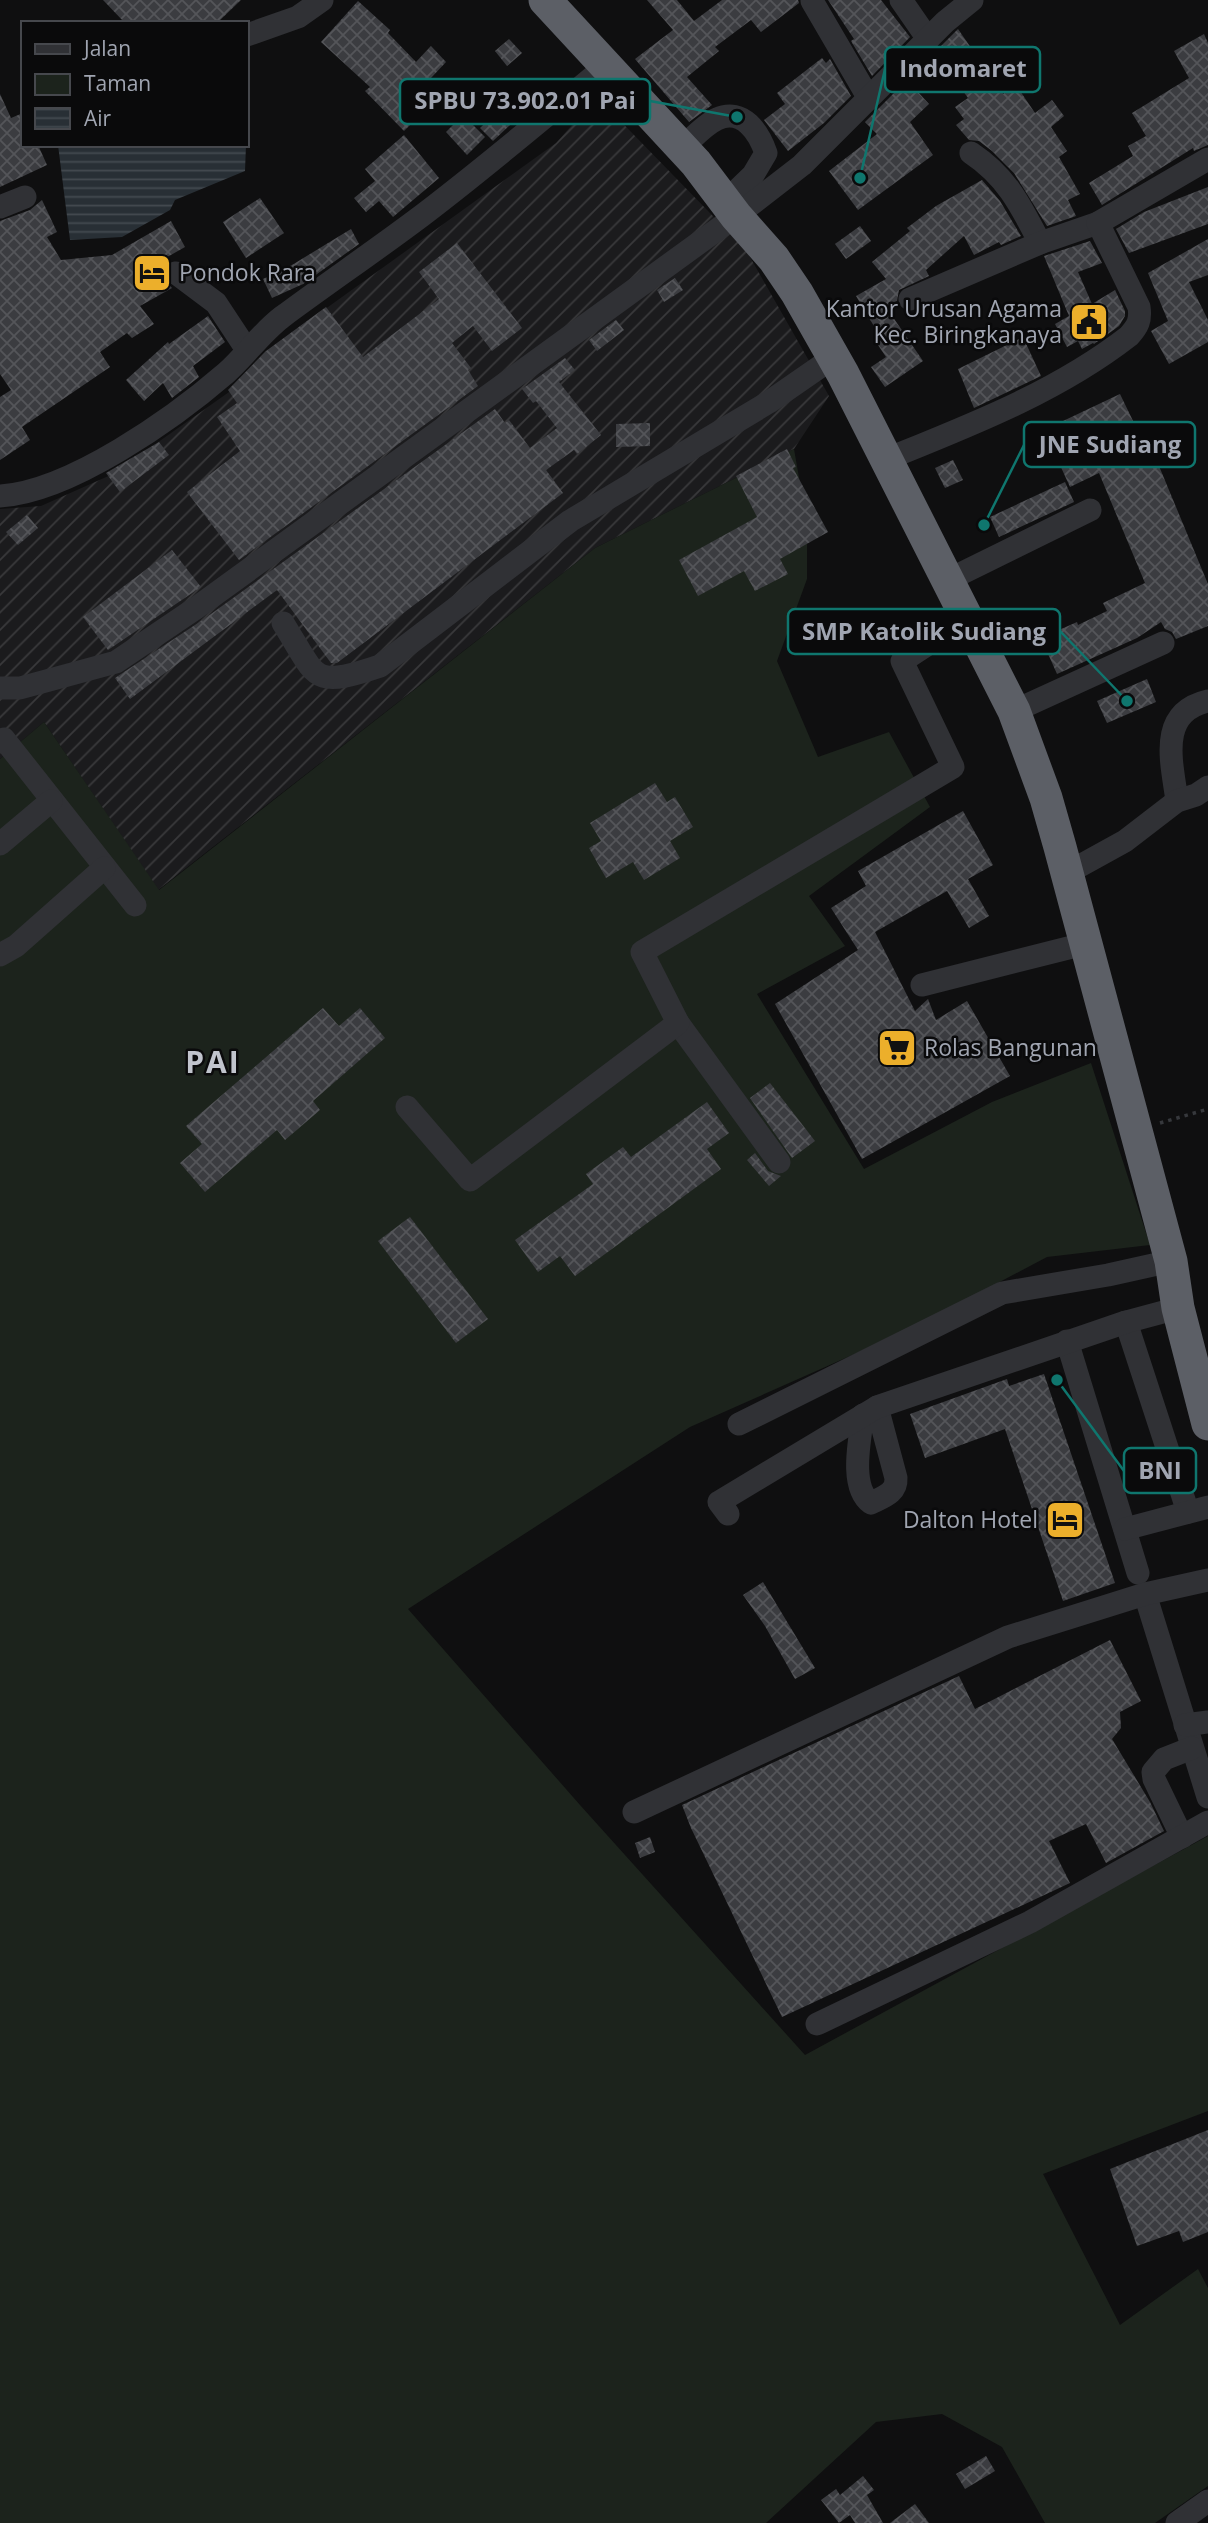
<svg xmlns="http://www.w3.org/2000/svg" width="1208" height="2523" viewBox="0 0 1208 2523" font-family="'Open Sans',sans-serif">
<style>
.industrial{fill:url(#industrial-furrows)}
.green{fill:#1c231c}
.water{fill:url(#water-rules)}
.building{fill:url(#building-cross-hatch)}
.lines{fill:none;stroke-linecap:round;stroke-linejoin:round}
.path{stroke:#36383c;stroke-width:3.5;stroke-dasharray:3.5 5;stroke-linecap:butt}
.minor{stroke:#303135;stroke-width:23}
.highway{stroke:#5c5f66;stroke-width:33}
.labels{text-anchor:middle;stroke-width:5;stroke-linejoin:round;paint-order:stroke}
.poi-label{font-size:23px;fill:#a0a5b1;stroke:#0a0a0b;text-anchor:start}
.district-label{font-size:30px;font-weight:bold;letter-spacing:2px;fill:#c1c4cd;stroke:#0a0a0b}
.leader{fill:none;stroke:#0f766e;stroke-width:2.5}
.callout-dot{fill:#0f766e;stroke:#0a0a0b;stroke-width:2.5}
.callout{fill:#0a0a0b;stroke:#0f766e;stroke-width:2.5}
.callout-label{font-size:24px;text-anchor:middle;font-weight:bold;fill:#a0a5b1}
</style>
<defs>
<pattern id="industrial-furrows" width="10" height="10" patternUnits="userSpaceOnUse" patternTransform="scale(1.75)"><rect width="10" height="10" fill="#1b1b1d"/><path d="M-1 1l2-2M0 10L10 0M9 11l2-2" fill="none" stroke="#39393b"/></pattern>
<pattern id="water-rules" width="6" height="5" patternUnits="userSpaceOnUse" patternTransform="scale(1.75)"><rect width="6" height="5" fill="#282f35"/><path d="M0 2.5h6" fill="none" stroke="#444a50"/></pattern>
<pattern id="building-cross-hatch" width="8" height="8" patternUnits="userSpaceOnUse" patternTransform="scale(1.75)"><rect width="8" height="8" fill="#3b3c40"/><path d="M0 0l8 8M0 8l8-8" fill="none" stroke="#545559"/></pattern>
</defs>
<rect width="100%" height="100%" fill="#0f0f10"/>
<path class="industrial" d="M597,97L746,250L829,396L794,449L595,548L158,890L44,722L0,759V509L41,506L113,474L276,359L292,333L556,143Z"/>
<path class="green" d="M794,449L807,523V579L777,661L818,757L889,732L930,807L809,896L845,946L757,994L864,1169L992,1102L1091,1063L1150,1245L1047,1257L911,1329L690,1427L408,1609L580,1805L805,2055L1208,1836V2111L1043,2174L1120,2325L1198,2269L1208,2288V2486L1155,2523H1045L1002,2447L942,2414L876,2422L766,2523H0V759L44,722L159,890L595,548Z"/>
<path class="water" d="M58,145H246L245,171L175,200L170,210L122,237L70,240Z"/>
<g class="building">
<path d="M103,0H241L217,23H125Z"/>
<path d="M647,0H677L694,21L722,0H798L799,3L761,32L751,20L715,47L719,51L687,77L712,105L689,122L635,59L673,30Z"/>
<path d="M828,0H881L910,37L872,76L851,41L854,39Z"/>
<path d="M358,1L390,30L388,33L416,62L431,46L446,62L431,78L444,91L404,131L365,91L370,87L321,42Z"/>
<path d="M958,29L1003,94L1016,85L1035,113L1052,100L1064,116L1051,127L1067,151L1059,157L1080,194L1068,200L1076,216L1047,226L1014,173L992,151L979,141L969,140L956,125L964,119L955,107L968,98L935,52Z"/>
<path d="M1204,34L1208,43V145L1194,151L1193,148L1102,205L1089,183L1133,156L1128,146L1146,136L1132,113L1189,78L1174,51Z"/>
<path d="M509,39L522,53L507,66L495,51Z"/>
<path d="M822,58L826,63L830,59L851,96L824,123L788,151L764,120L785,104L777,93Z"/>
<path d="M907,80L929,104L910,122L933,155L858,210L829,171L877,134L865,122Z"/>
<path d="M528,82L541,96L493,141L480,128Z"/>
<path d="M0,94L11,118L23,113V145H38L47,165L0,187Z"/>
<path d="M463,115L485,137L467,155L446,132Z"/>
<path d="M404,135L439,178L393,217L379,201L366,212L354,198L375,181L365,169Z"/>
<path d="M982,180L1000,201L1021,236L1001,245L999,242L974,255L964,236L926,270L929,276L899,290L897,301L886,307L923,361L885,387L871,367L886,357L876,342L881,338L856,296L886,279L872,262L910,231L907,228L936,206Z"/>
<path d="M1208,187V224L1129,253L1116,229L1144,212Z"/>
<path d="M260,198L284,233L246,258L223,222Z"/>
<path d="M42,200L57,232L47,237L61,260L112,255L171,221L185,247L162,260L164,265L163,278L172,288L140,306L154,324L132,338L127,333L100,352L110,367L22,427L30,440L0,460V397L11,390L0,374V221L30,210Z"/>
<path d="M860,226L871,241L846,259L835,244Z"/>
<path d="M351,229L359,244L303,284L272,298L263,279L292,265Z"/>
<path d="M1208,239V275L1189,282L1208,320V342L1169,364L1151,331L1168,321L1148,273Z"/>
<path d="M1090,241L1102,263L1078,272L1092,304L1115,290L1125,311V316L1119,326L1094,344L1093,343L1082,349L1078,341L1067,347L1055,324L1069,316L1044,256Z"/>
<path d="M457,243L522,328L492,351L473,326L452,343L471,368L468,370L478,386L239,560L187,492L240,451L217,417L237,403L228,390L266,351L326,307L363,357L439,299L419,272Z"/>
<path d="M675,278L683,290L664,302L657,290Z"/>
<path d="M208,316L225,342L193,366L199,377L172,398L163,383L144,401L126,380L168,342L169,344Z"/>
<path d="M616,320L624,330L597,351L589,340Z"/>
<path d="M1023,337L1041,376L974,408L958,369Z"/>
<path d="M565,358L575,370L559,382L601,435L577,454L574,450L546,470L563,493L337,663H331L277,590L130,699L115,678L204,619L495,409L505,423L509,420L530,448L557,428L536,401L533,403L522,389Z"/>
<path d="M1120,394L1150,456L1154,454L1208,584V626L1176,639L1172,632L1165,629L1161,622L1137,638L1057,674L1041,638L1077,622L1078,625L1107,611L1103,603L1145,583L1099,473L1070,487L1044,430Z"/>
<path d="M650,423V446L616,447V424Z"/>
<path d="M159,442L169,455L120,492L106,473Z"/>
<path d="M787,449L796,467L793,468L828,532L780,559L788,574L755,591L744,571L698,596L679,560L757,517L736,476Z"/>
<path d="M953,460L963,480L945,488L935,468Z"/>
<path d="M1065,482L1074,502L999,537L990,517Z"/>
<path d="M27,515L38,528L18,545L6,532Z"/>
<path d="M172,550L201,587L108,650L83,617Z"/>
<path d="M1147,679L1156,702L1107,723L1097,701Z"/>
<path d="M655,783L667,802L675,797L693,827L670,841L680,858L644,880L633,862L606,878L589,848L601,841L590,823Z"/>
<path d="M963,811L993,865L968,879L989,916L969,928L947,891L875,932L915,1011L928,999L936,1020L967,1001L1010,1076L862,1159L775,1004L858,950L831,908L866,886L858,871Z"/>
<path d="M323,1008L339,1026L360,1008L385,1038L313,1101L320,1110L285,1140L277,1130L205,1192L180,1163L202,1144L186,1126Z"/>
<path d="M770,1083L815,1141L792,1158L750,1098Z"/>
<path d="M707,1102L729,1133L707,1149L721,1169L575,1276L560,1256L538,1272L515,1240L593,1184L586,1174L623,1147L631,1157Z"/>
<path d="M755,1153L768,1171L781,1176L769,1186L747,1160Z"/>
<path d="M410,1217L488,1319L456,1343L378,1241Z"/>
<path d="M1044,1374L1115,1583L1063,1601L1005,1429L925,1458L910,1414L1007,1379L1009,1386Z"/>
<path d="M763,1582L815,1668L795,1679L765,1626L743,1595Z"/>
<path d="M1110,1640L1141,1701L1120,1712L1121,1728L1112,1739L1150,1802L1164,1831L1106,1863L1086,1824L1049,1841L1070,1883L782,2017L691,1828L682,1805L959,1676L975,1709Z"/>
<path d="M650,1837L655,1852L640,1858L635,1843Z"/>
<path d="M1208,2130V2232L1183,2242L1179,2231L1137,2246L1110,2169Z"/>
<path d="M986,2456L995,2471L965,2489L956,2474Z"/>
<path d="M863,2476L874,2490L867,2495L883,2523H855L850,2515L839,2523L821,2500L836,2489L840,2495Z"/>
<path d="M915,2504L929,2523H890Z"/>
</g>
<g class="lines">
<path class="path" d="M1160,1123L1208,1109"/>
<g class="minor">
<path d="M901,0L928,39"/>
<path d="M812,1L868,97"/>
<path d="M247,35L298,17L322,0"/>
<path d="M682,148C693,138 704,125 717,119C743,107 759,133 766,153L753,175L725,202"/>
<path d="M971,153C1007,177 1021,206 1040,243"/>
<path d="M0,207L25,197"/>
<path d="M176,273L216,303L247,350"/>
<path d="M910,299L1040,243L1098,223"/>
<path d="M887,459C971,425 1057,392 1129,336C1138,326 1141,320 1139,307L1098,223L1208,159"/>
<path d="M0,496C70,492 174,418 226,373C246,355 261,333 282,317C325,285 369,255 412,223C479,173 542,119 606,66"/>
<path d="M948,580L1090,510"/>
<path d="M283,623C318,679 311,689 380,666L570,521L769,402L834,357"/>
<path d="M0,688H20L116,662L196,608L736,216L802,165L945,22L972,0"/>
<path d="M1014,711L1163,643"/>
<path d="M4,739L135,905"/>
<path d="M1177,801C1172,762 1157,713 1208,701"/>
<path d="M0,844L51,801"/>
<path d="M1067,873L1125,841L1177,801L1196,795L1208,787"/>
<path d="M0,955L16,946L104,868"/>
<path d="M922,985L1084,944"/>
<path d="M678,1023L779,1162"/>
<path d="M407,1107L470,1180L678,1023L642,952L953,767L902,661L968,618"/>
<path d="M1126,1322L1188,1512"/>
<path d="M1067,1341L1138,1573"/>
<path d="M863,1415C860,1439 849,1487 871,1503C883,1497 897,1493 896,1478L877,1407"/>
<path d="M739,1424L1002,1293L1108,1275L1171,1261"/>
<path d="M728,1514L719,1502L877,1407L1126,1322L1178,1308"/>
<path d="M1125,1529L1208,1507"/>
<path d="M1145,1594L1208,1797"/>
<path d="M1185,1725L1208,1722"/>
<path d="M634,1812L1008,1637L1145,1594L1208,1580"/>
<path d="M1182,1837L1154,1779L1153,1772L1164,1759L1192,1748"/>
<path d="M817,2024L1030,1922L1208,1822"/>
<path d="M1177,2523L1208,2501"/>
</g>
<path class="highway" d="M545,0L696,163L736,216L774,259L797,293L843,374L1014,711L1046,798L1060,847L1171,1261L1178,1308L1208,1424"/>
</g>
<defs>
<g id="hotel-square" transform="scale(2.0125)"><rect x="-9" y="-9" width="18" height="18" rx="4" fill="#ecaf2b" stroke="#0a0a0b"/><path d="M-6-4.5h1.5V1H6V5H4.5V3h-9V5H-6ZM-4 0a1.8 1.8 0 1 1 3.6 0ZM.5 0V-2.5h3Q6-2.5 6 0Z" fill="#111"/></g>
<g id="civic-square" transform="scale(2.0125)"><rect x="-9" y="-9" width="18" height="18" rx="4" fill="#ecaf2b" stroke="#0a0a0b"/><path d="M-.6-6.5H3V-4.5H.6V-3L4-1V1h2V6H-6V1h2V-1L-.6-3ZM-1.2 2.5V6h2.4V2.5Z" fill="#111"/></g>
<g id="supermarket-square" transform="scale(2.0125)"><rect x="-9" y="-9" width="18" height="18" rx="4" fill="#ecaf2b" stroke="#0a0a0b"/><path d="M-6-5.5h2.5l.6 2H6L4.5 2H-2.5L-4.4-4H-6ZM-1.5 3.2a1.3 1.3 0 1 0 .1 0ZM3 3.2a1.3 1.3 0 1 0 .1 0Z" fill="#111"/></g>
</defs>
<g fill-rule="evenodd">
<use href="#hotel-square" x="152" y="273"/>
<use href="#civic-square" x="1089" y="322"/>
<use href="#supermarket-square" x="897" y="1048"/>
<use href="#hotel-square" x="1065" y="1520"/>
</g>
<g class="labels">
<g class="poi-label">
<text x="179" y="281">Pondok Rara</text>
<text x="1062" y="317" text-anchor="end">Kantor Urusan Agama<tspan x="1062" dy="26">Kec. Biringkanaya</tspan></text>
<text x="924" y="1056">Rolas Bangunan</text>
<text x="1038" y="1528" text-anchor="end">Dalton Hotel</text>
</g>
<g class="district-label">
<text x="213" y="1073">PAI</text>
</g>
</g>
<path class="leader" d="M860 178L885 69M737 117L650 101M984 525L1024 445M1127 701L1060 631M1057 1380L1124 1471"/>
<g class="callout-dot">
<circle cx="860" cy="178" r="7"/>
<circle cx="737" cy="117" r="7"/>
<circle cx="984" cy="525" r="7"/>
<circle cx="1127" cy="701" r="7"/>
<circle cx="1057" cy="1380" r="7"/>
</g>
<g class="callout">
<rect x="885" y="47" width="155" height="45" rx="7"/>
<rect x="400" y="79" width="250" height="45" rx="7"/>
<rect x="1024" y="422" width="171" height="45" rx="7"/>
<rect x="788" y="609" width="272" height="45" rx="7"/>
<rect x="1124" y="1448" width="72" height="45" rx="7"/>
</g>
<g class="callout-label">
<text x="963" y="77">Indomaret</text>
<text x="525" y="109">SPBU 73.902.01 Pai</text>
<text x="1110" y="453">JNE Sudiang</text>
<text x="924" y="640">SMP Katolik Sudiang</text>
<text x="1160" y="1479">BNI</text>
</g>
<rect x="21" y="21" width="228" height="126" fill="#0a0a0b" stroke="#46484d" stroke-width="2"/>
<rect x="35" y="44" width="35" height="10" fill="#303135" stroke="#46484d" stroke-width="2"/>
<text x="84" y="56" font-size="21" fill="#a0a5b1">Jalan</text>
<rect x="35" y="74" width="35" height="21" fill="#1c231c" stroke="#46484d" stroke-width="2"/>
<text x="84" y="91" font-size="21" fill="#a0a5b1">Taman</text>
<rect x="35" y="108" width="35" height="21" fill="url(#water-rules)" stroke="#46484d" stroke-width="2"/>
<text x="84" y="126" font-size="21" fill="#a0a5b1">Air</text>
</svg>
